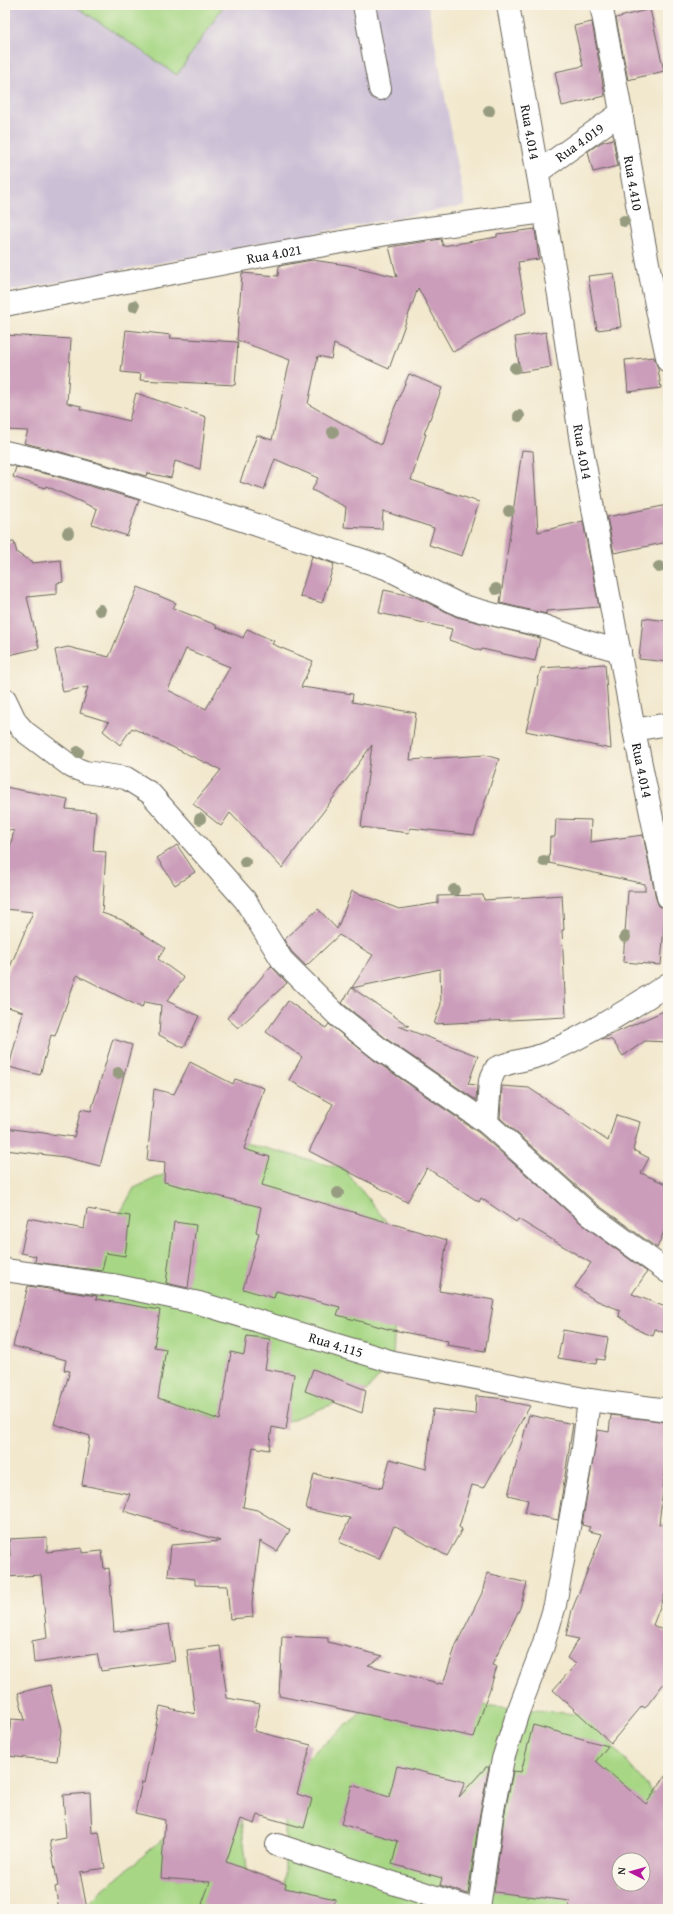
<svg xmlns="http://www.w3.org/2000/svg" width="673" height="1914" viewBox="0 0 673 1914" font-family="'Gentium Book Plus',serif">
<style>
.industrial{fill:#cbbfd5}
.green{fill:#a7d785;stroke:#627a50;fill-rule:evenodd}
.building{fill:#cb9dba;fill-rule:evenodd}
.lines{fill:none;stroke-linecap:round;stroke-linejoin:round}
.minor-casing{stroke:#67635a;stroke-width:24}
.minor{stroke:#fff;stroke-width:22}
.tree{fill:#979c80}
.labels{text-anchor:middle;stroke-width:3.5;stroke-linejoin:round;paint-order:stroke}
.street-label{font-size:14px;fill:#1c1c1c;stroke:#fbf7ec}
</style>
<rect width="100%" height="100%" fill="#fbf7ec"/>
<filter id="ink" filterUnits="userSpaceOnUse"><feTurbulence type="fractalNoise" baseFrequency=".025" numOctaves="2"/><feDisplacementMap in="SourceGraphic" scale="8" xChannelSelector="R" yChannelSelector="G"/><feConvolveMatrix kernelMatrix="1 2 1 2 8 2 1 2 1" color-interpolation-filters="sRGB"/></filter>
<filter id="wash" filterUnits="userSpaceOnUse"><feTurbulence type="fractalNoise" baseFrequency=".012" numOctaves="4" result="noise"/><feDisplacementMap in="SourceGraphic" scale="16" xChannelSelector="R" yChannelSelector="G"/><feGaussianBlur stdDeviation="0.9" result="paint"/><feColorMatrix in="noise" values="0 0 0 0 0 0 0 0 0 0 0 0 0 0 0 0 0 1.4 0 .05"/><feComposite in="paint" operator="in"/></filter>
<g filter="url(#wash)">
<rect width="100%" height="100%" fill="#f2e8ce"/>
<path class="industrial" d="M5,5H428L465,205L5,292Z"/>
<g class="green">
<path d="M74,5H224L177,75Z"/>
<path d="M238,1141L344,1169L398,1236L393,1362L365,1392L272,1427L216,1418L156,1400L75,1295L134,1188Z"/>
<path d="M451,1702L586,1715L668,1810V1909H287L285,1887V1802L295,1768L372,1704ZM619,1860H643V1884H619Z"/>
<path d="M241,1819L252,1909H81L164,1838Z"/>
</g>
<g id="blocks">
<g class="building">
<path d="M650,9L664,71L628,80L616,18Z"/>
<path d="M592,22L605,96L562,106L555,72L583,66L574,26Z"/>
<path d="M613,139L618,166L593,172L588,151L602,142Z"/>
<path d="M535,229L539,259L518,262L526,312L453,352L418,288L389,369L334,344L331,359L318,356L308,404L381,445L388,423L409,374L442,388L424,434H426L411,480L479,502L462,556L429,545L434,528L383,511L382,529L344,527L346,507L312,490L318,478L275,459L264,490L240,482L257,435L272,440L290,360L237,340L242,273L278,276L279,266L312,260L347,265L397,277L389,247L441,239L443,246L497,237V234Z"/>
<path d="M614,273L621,327L597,330L588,276Z"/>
<path d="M126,330L171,335L170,338L238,342L235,385L140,380L141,374L121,372Z"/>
<path d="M546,332L551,367L520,372L515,337Z"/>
<path d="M5,335L71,339L67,403L81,406L80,409L129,421L136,393L206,417L200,469L175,461L171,478L147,473L146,476L57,451L24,443L28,431L5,430Z"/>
<path d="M654,357L658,369L661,388L628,392L625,360Z"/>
<path d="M522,450L533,451L538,532L583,521L599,607L546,611V614L500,603Z"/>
<path d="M16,467L51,475L139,500L127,536L92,524L97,509L46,486L45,488L13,477Z"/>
<path d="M668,505V542L614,553L607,517Z"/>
<path d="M14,542L17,553L33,563L61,560L63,582L57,583V594L27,597L39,648L5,656V543Z"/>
<path d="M312,556L334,564L322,603L300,596Z"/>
<path d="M138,587L176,603L173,608L216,625V627L243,638L247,629L274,641L272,644L313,661L301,687L353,694L352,702L416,713L410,760L485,755L499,759L474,835L410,828L409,833L361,827L372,745L282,868L230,813L221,826L193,804L221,770L132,728L120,745L103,731L109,722L80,713L88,687L63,692L55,650L68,647L109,657ZM186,649L230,667L206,709L168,690Z"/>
<path d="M384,590L416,597L457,617L540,638L535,661L482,649L481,651L449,640L452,629L379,613Z"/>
<path d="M643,618L668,621V662L639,659Z"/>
<path d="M605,664L611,749L526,731L541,668Z"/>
<path d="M5,787L68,799L66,809L96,812L93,851L106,852L102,913L122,920L165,948L158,959L184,978L167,1001L199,1016L184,1048L159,1035L161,1005L144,1002L142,1008L77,975L55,1036L51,1035L40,1075L9,1067L23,1012L5,1006V979L33,912L5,909V866L14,831L5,829Z"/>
<path d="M556,819L591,820L590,842L643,835L656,899L659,906L668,909V911L665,912L661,965L623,962L628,891H645V884L549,863L550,837H555Z"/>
<path d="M177,845L195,872L175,885L157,858Z"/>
<path d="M352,891L399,909L438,903V896L483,895L484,900L562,895L564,930H562L566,1017L434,1024L441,1004L440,969L352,988L409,1026H398L478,1056L468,1084L477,1085L476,1100L388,1040L342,1003L373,955L339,935L306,966L292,952L284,940L318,909L337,929Z"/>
<path d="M271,966L287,983L238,1028L227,1018Z"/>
<path d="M288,1001L326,1028L329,1024L374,1060L479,1133L582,1224L647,1272L632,1294L668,1308V1334L655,1329L653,1336L640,1331L619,1316L620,1310L595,1300L575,1287L591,1263L518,1219L516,1222L481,1198L479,1202L427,1168L407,1202L309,1151L333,1104L289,1080L302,1057L266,1032Z"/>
<path d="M668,1009V1042L645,1041L623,1056L612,1040L602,1039Z"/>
<path d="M113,1039L132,1045L100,1166L65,1157L5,1150V1128L74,1137L81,1109L91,1111Z"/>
<path d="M190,1062L233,1084L235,1079L264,1088L244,1149L270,1157L262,1185L447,1240L439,1291L494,1300L485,1351L447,1345L448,1341L388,1329L337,1315L340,1307L276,1291L274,1298L243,1289L259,1233L256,1232L261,1207L164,1182L165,1162L147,1160L154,1089L174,1094Z"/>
<path d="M502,1086L529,1088L608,1141L616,1115L640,1122L633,1150L649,1158L641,1173L668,1185V1222L657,1248L598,1205L500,1118Z"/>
<path d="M87,1209L130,1216L125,1256L106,1253L102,1271L35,1262L36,1256L21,1253L28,1218L84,1229Z"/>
<path d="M174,1222L196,1225L188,1288L166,1283Z"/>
<path d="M28,1286L97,1296L96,1299L160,1310L154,1347L166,1349L158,1398L220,1420L231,1352L244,1355L247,1336L270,1339L265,1369L294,1374L286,1430L272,1427L269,1450L253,1447L243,1507L257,1510L290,1530L277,1551L260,1541L252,1603L253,1617L230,1619L227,1586L195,1585V1579L168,1576L171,1545L221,1541L124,1511L130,1494L82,1485L90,1436L54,1424L70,1371L64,1370L66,1360L13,1346Z"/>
<path d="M563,1330L608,1338L604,1360L597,1359L596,1364L558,1358Z"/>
<path d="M313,1369L366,1390L362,1413L305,1391Z"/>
<path d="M476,1396L506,1399L505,1401L530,1406L484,1488L472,1485L459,1527L462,1529L447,1556L394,1526L379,1559L339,1542L350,1518L306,1509L314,1474L382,1488L390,1459L426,1469L433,1409L475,1414Z"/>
<path d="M529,1415L573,1424L558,1520L525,1513L528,1500L508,1495Z"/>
<path d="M611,1415L668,1422V1446L659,1524L668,1525V1586L653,1625L668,1633V1678L645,1708L642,1706L611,1743L553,1690L576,1664L567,1658L578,1639L566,1636L572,1610L602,1534L588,1531L590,1527L582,1525L598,1430L609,1432Z"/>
<path d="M47,1537V1552L82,1548V1553L102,1551L104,1569L109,1568L114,1632L169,1624L175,1661L101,1671L97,1654L34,1663L32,1641L47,1638L41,1575L5,1577V1557L10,1556L9,1539Z"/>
<path d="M487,1573L527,1583L520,1608L492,1665L497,1667L474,1737L279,1696L282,1636L328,1638V1642L383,1656L368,1665L434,1682L436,1685L437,1683L443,1684L456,1645L482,1593Z"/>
<path d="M220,1646L227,1698L260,1704L254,1731L311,1745L297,1794L312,1799L304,1828L258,1815L255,1824L241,1819L226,1862L286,1884L285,1888L335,1899L334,1909H216L202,1904L210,1882L161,1878L165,1820L135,1813L142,1782L144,1783L160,1706L195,1714L187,1650Z"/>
<path d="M50,1685L61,1730L57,1761L7,1756L11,1719L25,1720L18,1693Z"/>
<path d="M533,1725L608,1746L596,1761L646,1804L668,1772V1909H568L570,1901L494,1892L504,1817L513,1771L521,1772ZM619,1860H643V1884H619Z"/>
<path d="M397,1766L465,1782L459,1797L486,1767H489L480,1813L468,1894L440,1885L442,1878L392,1864L398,1841L341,1824L352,1785L389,1797Z"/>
<path d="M90,1793L92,1833L99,1832L105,1868L80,1872L87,1909H59L55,1887L58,1886L50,1841L66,1838L63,1795Z"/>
</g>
</g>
</g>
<g filter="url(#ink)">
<use href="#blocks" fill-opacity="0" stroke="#67635a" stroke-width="1"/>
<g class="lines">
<g class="minor-casing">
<g id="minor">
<path d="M364,5L380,89"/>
<path id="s1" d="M508,5L559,295L582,449L634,730L668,897"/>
<path id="s2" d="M601,5C625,123 641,243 668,361"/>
<path id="s3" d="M538,172L622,112"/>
<path id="s4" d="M5,305L262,256L393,233L544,212"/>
<path d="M5,452L54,463L119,481L242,520L386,568L460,605L496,615L544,626L588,642L620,651"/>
<path d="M5,699L16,722L25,732L72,767L85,772L126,778L150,793L245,900L282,960L338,1016L381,1050L487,1123L590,1215L668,1272"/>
<path d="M634,730L668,724"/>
<path d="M487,1123L490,1081L496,1068C513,1060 533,1060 549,1052C590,1034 630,1009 668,984"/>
<path id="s5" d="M5,1270L118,1286L199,1303L393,1362L589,1400L668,1410"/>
<path d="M277,1845L472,1909"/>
<path d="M479,1909L492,1815L503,1759L518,1712L543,1646L555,1605L583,1449L589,1400"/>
</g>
</g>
<use href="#minor" class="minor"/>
</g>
<g class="tree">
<circle cx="489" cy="111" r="6"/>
<circle cx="624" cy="221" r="6"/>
<circle cx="134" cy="306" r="6"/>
<circle cx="515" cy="368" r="6"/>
<circle cx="519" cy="416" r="6"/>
<circle cx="333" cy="432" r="6"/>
<circle cx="509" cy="511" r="6"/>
<circle cx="68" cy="533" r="6"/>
<circle cx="659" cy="567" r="6"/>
<circle cx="496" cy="589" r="6"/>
<circle cx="100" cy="610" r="6"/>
<circle cx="78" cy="752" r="6"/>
<circle cx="200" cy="819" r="6"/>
<circle cx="544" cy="861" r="6"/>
<circle cx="245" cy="862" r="6"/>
<circle cx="454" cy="890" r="6"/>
<circle cx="625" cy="937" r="6"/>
<circle cx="118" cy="1073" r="6"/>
<circle cx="338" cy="1193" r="6"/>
</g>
</g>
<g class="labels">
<g class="street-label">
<text dy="5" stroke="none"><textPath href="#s1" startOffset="129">Rua 4.014</textPath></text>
<text dy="5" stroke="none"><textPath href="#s3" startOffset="51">Rua 4.019</textPath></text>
<text dy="5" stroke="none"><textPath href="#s2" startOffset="181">Rua 4.410</textPath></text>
<text dy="5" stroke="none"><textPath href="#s4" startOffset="274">Rua 4.021</textPath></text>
<text dy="5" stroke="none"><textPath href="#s1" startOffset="453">Rua 4.014</textPath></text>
<text dy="5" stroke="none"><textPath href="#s1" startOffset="777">Rua 4.014</textPath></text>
<text dy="5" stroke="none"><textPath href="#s5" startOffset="340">Rua 4.115</textPath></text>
</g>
</g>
<rect width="673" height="1914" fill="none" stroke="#fbf7ec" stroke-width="20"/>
<g transform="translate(631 1872) rotate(276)"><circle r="19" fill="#fbf7ec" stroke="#a29f99"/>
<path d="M0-3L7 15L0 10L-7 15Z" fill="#b5179e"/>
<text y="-6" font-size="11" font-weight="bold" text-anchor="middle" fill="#1c1c1c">N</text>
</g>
</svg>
